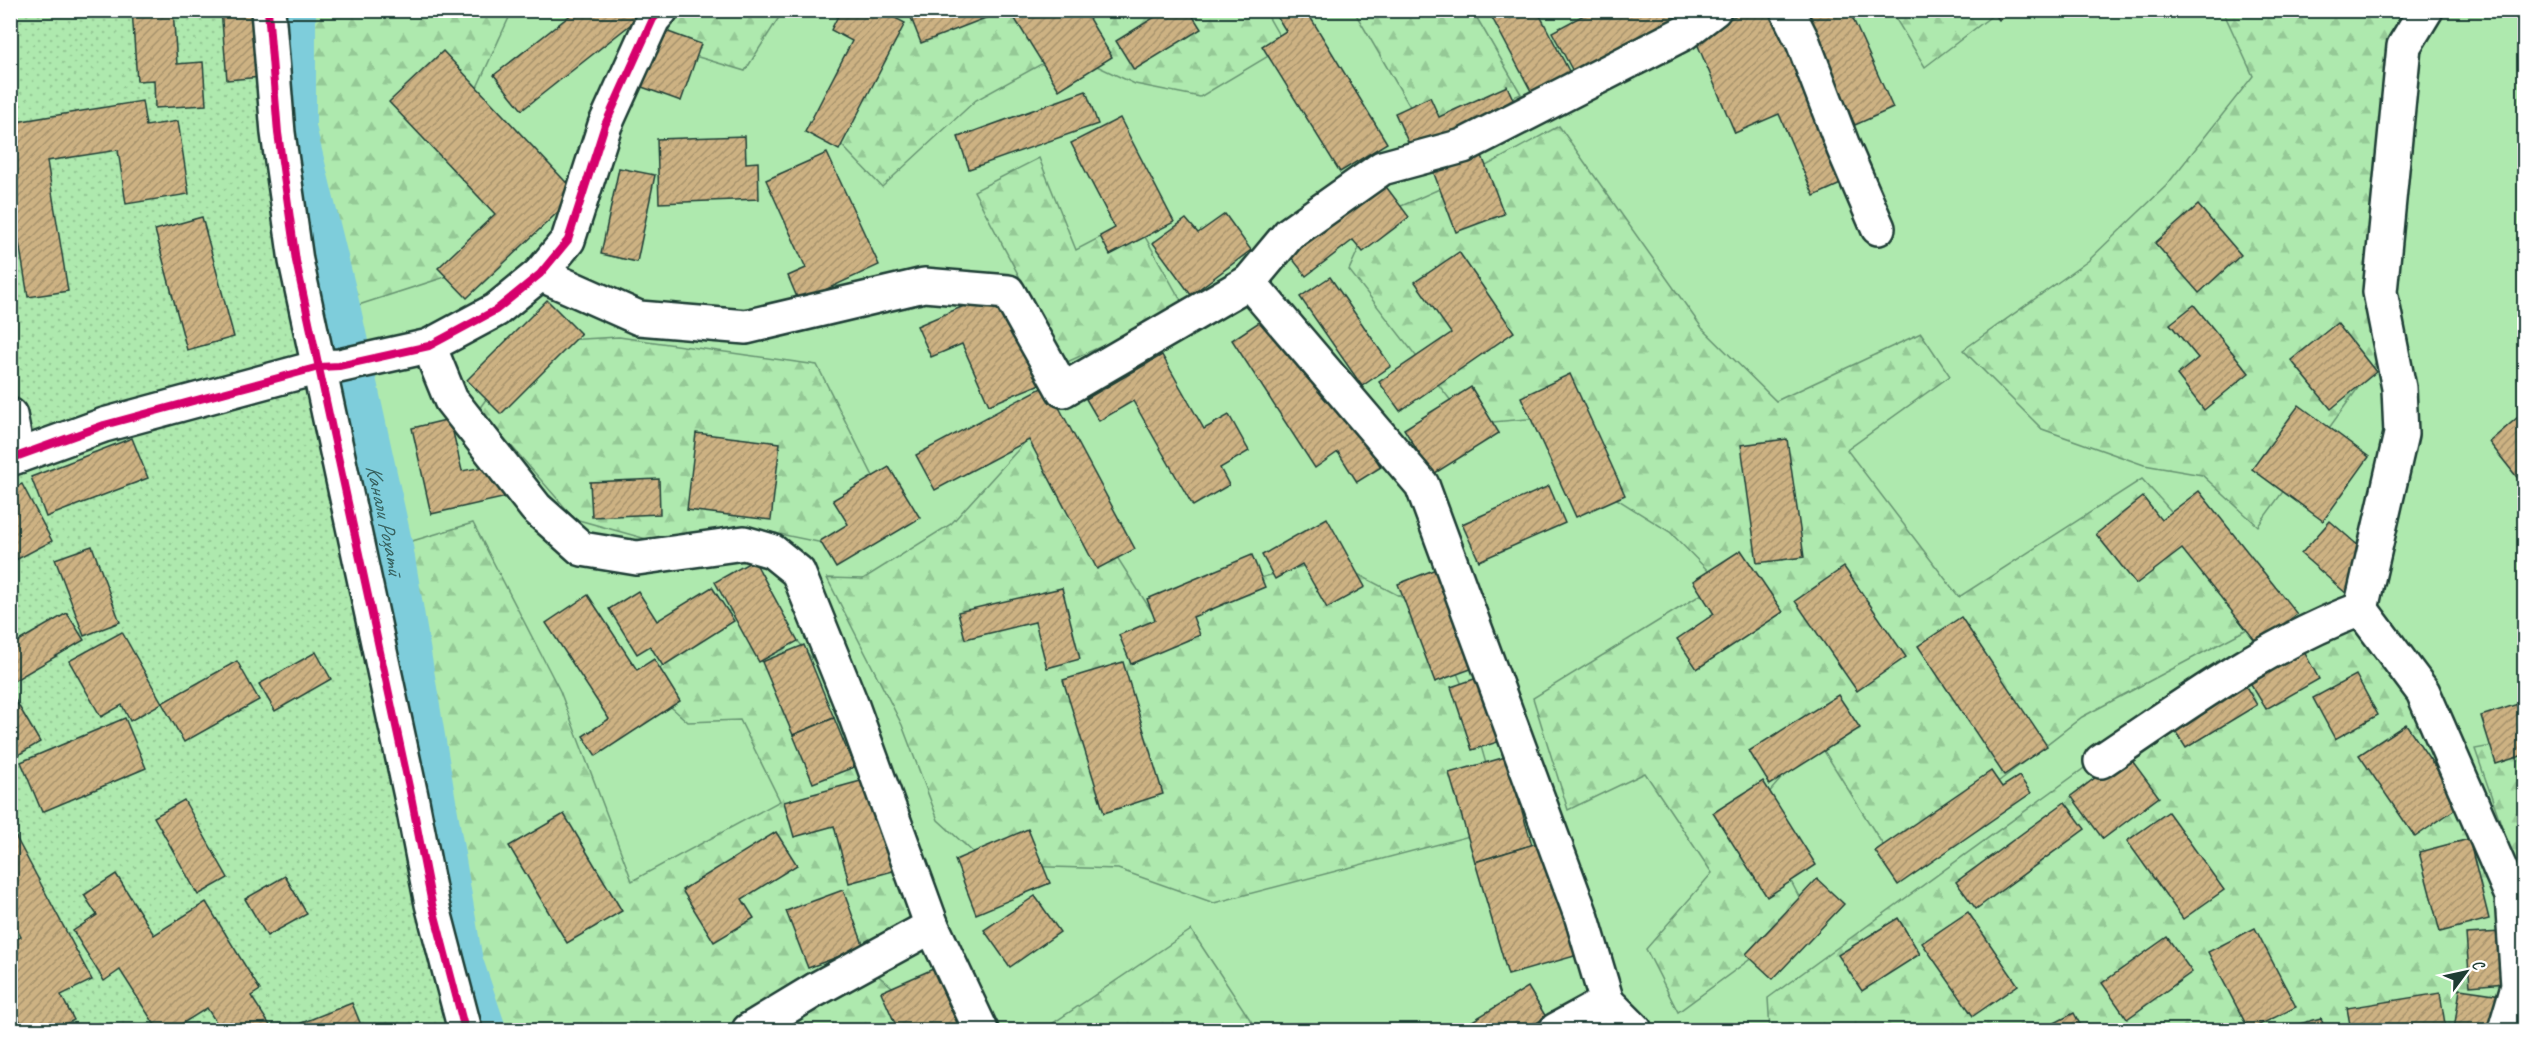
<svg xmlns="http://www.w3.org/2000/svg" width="2535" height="1041" viewBox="0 0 2535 1041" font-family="Caveat,sans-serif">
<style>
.grass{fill:#aee9ae;stroke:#669371;stroke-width:1.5}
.forest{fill:url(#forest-firs);stroke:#669371;stroke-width:1.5}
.park{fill:url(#park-dots);stroke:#669371;stroke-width:1.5}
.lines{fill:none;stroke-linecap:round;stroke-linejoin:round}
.canal{stroke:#7ecddb;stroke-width:42}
.building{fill:url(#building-hatch);stroke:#1f3d34;stroke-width:1.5}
.minor-casing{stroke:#1f3d34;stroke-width:38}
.minor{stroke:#fff;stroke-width:33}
.cycleway-casing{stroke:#fff;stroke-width:11}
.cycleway{stroke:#d6006c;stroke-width:8}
.labels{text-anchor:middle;stroke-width:4.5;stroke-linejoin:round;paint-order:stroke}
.water-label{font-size:22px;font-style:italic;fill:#37615e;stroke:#fff}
</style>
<defs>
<pattern id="forest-firs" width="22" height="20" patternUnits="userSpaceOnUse" patternTransform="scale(1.5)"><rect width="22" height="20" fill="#aee9ae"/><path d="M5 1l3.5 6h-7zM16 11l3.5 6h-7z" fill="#95c996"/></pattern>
<pattern id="park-dots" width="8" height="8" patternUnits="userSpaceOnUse" patternTransform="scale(1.5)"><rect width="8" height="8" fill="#aee9ae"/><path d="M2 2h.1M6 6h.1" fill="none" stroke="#95c996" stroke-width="1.8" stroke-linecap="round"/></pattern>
<pattern id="building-hatch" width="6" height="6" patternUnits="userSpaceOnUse" patternTransform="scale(1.5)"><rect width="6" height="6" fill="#cdb283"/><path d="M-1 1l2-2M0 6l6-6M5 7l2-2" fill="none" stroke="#a6926c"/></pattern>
</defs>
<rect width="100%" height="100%" fill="#fff"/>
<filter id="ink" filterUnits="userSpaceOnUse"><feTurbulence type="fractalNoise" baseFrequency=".0167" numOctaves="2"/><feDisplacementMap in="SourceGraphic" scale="12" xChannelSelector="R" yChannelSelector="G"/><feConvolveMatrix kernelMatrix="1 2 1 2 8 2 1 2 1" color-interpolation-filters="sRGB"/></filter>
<g filter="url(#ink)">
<path class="grass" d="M295,11H2524V1030H485L462,962L392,547L340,311L295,128Z"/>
<g class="forest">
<path d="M295,11H512L463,118L518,202L479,266L340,311L295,128Z"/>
<path d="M671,11H783L745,71L668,48Z"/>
<path d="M876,11H1265L1285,46L1200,97L1135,84L1065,51L976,100L882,187L825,128Z"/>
<path d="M1354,11H1473L1521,94L1426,134Z"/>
<path d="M1523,11H1630L1542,54Z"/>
<path d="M1891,11H1998L1925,67Z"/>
<path d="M2223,11H2416L2394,237L2395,328L2371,370L2258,526L2202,475L2144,465L2042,429L1963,350L2088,261L2166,186L2253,76Z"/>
<path d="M1559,126L1702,328L1776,401L1921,333L1950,376L1847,450L1959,597L2142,479L2268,618L2082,717L1924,839L1891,858L1816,738L1754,810L1809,916L1678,1012L1646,949L1712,873L1645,773L1568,810L1533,698L1720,583L1670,532L1599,488L1551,417L1469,424L1349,270L1372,219L1464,178Z"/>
<path d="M1039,158L1076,250L1135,219L1185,308L1065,363L974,191Z"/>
<path d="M619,337L817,365L887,504L847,548L765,531L657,542L575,519L479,409L527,342Z"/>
<path d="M1046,419L1080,499L1152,612L1187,598L1329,559L1432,613L1467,697L1504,827L1214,903L1118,869L987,865L938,820L902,725L827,578L863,579L951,524Z"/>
<path d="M473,523L560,691L632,881L780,801L740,720L688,722L647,686L703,611H774L834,686L918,921L858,960L947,1030H485L461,962L392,547Z"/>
<path d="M2361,609L2512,896L2505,1030H1770L1768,998L2131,734Z"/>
<path d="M2524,740V890L2475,749Z"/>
<path d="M1191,930L1257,1030H1043Z"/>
</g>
<path class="park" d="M10,11H295V128L340,311L392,547L462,962L485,1030H11Z"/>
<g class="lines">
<path class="canal" id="s1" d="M295,10V128L340,311L392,547L462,962L485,1030"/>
</g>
<g class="building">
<path d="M132,10H173L177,64L203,62L206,105L155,108L154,80L137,81Z"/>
<path d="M221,10H256L262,77L227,80Z"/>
<path d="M577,10H649L522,110L494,75Z"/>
<path d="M841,10H880L905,23L839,150L805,132L852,41L831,30Z"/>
<path d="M908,10H1006L921,43Z"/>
<path d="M1028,10H1084L1112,57L1059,90L1015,19Z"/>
<path d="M1166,10H1189L1201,29L1134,70L1116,41Z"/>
<path d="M1273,10H1306L1387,143L1340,172L1262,46L1286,31Z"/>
<path d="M1488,10H1537L1570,73L1532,93Z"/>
<path d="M1593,10H1703L1576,77L1552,32Z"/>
<path d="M1749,10H1771L1845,182L1814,196L1779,114L1735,133L1693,34Z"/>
<path d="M1803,10H1849L1893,108L1855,125Z"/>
<path d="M1992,10H2014L1999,20Z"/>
<path d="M663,30L701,44L681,101L642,87Z"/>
<path d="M443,51L577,194L467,298L438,268L495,214L389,102Z"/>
<path d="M1507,86L1517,108L1414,155L1395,113L1430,97L1439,117Z"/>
<path d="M1086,91L1098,124L969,169L958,137Z"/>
<path d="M142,101L146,126L178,121L189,194L126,204L118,150L47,161L68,291L28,297L10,187V123Z"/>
<path d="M1120,118L1174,222L1110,255L1100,236L1115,228L1071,143Z"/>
<path d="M745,136L746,163L758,162L759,199L659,203L657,139Z"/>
<path d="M827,153L879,265L799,302L788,276L806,268L766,180Z"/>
<path d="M1481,153L1504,214L1456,232L1433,171Z"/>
<path d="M619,168L655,175L637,262L601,254Z"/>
<path d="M1381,180L1409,217L1363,252L1353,240L1306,276L1287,252Z"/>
<path d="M2198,205L2241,255L2199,293L2155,243Z"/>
<path d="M1225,214L1251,250L1191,295L1153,243L1186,219L1198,233Z"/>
<path d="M202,217L234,337L187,350L155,230Z"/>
<path d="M1459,252L1514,332L1400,411L1379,382L1451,333L1415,282Z"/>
<path d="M1330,277L1391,366L1362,386L1300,297Z"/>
<path d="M999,291L1040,384L989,405L962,344L931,357L917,326Z"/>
<path d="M547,300L581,334L501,414L467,380Z"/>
<path d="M2194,305L2249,373L2204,410L2177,375L2198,358L2170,324Z"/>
<path d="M1279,309L1381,467L1357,482L1338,452L1315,468L1232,340Z"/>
<path d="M2337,323L2376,372L2331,409L2291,360Z"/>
<path d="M1162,355L1204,429L1229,415L1249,451L1220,468L1229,485L1193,506L1133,401L1099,421L1086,399Z"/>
<path d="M1570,374L1625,495L1576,517L1521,397Z"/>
<path d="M1047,385L1135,549L1097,569L1029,440L935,490L916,455Z"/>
<path d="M1471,387L1499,433L1432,475L1404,429Z"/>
<path d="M2299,405L2369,457L2323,521L2252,469Z"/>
<path d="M2524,412V486L2489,442Z"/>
<path d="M450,419L462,471L500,464L507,497L431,514L412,428Z"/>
<path d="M696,433L780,443L771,520L687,510Z"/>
<path d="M132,438L148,478L46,517L31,477Z"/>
<path d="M1787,439L1804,557L1757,563L1741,445Z"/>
<path d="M889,467L920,518L836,568L820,541L848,524L833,500Z"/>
<path d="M659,479L660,514L592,517L590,482Z"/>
<path d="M22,484L52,541L10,563V490Z"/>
<path d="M1549,486L1565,523L1479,561L1462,524Z"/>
<path d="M2199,491L2297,614L2258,644L2182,549L2136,584L2096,534L2143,497L2161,520Z"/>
<path d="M1327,518L1365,587L1327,608L1302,564L1275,579L1262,555Z"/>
<path d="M2330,521L2377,562L2348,595L2301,554Z"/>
<path d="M92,546L120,622L84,636L55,559Z"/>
<path d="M1741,550L1783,612L1697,669L1677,639L1714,614L1693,581Z"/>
<path d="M1252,555L1265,587L1193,617L1200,635L1131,664L1119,635L1155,620L1147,599Z"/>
<path d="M754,560L798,641L759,662L715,582Z"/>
<path d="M1441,567L1479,666L1435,682L1398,584Z"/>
<path d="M1844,567L1906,657L1857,691L1795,601Z"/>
<path d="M712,587L734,621L663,666L650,646L637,654L609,609L638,591L657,621Z"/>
<path d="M1062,588L1080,659L1047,668L1035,622L965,639L958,612Z"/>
<path d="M588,595L637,670L654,659L680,701L596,756L583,736L609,719L546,623Z"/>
<path d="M67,613L84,640L10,683V646Z"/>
<path d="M1961,617L2047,746L2004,775L1918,646Z"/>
<path d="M122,632L162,703L130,721L122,705L101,717L69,661Z"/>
<path d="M804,645L834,718L793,735L762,662Z"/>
<path d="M2302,648L2319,679L2266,709L2248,679Z"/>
<path d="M316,652L331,679L275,711L259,684Z"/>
<path d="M237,661L259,700L184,742L162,703Z"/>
<path d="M1123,662L1163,794L1104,813L1063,680Z"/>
<path d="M1486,675L1507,739L1472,750L1451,687Z"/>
<path d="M2356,675L2378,715L2335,739L2313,698Z"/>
<path d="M2242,680L2257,705L2186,748L2170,723Z"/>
<path d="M10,691L40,742L13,758L10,755Z"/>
<path d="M1838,695L1860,728L1770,785L1749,751Z"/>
<path d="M2524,702V755L2496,764L2481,716Z"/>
<path d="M125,718L146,768L42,812L21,762Z"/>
<path d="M834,718L854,767L813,783L793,735Z"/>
<path d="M2406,724L2461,805L2415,837L2359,755Z"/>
<path d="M2127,754L2159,797L2103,839L2071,796Z"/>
<path d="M1506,757L1532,845L1475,862L1449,773Z"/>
<path d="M1991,771L2002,787L2019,776L2031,793L1898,885L1875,851Z"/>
<path d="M868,779L893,871L849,883L834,826L794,837L784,802Z"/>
<path d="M1763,781L1816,865L1767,897L1713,813Z"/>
<path d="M184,800L228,878L198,895L154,817Z"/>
<path d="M2065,802L2085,829L1976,909L1956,882Z"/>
<path d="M2168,812L2224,890L2183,919L2127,841Z"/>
<path d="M564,814L622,911L567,943L509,846Z"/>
<path d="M10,826L92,980L61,995L74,1020L54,1030H25L19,1019L10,1023V942L21,937L10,917Z"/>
<path d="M1028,829L1050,883L976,914L955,860Z"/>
<path d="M776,832L797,865L742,899L754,918L714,942L682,890Z"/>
<path d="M2469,839L2489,919L2440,932L2419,852Z"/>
<path d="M1544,841L1578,955L1508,975L1475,862Z"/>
<path d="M116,874L154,935L206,902L260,990L251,996L273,1030H221L207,1008L172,1030H158L120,970L104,981L73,931L97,915L84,895Z"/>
<path d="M285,876L307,914L267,936L245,899Z"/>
<path d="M1817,879L1844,904L1773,979L1746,954Z"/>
<path d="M843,890L864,947L808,968L786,911Z"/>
<path d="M1035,896L1060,932L1010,967L984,930Z"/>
<path d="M1968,912L2018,985L1973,1016L1922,943Z"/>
<path d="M1898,918L1920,954L1862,991L1838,955Z"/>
<path d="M2255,928L2296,1007L2249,1030L2208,952Z"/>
<path d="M2502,932L2506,983L2470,986L2466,934Z"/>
<path d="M2167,937L2192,972L2127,1019L2102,983Z"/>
<path d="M933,969L960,1030H898L881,992Z"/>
<path d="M1528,987L1546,1017L1525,1030H1463L1461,1028Z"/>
<path d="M2460,989L2501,995L2496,1030H2454Z"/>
<path d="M2440,993L2446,1030H2351L2347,1008Z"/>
<path d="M352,1003L363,1030H295L294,1026Z"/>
<path d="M2074,1013L2083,1030H2041Z"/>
<path d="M2321,1018L2325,1030H2278Z"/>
</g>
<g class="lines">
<g class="minor-casing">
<g id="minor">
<path d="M268,10L278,133L296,261L411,796L432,904L465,1030"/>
<path d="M1787,10L1803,42L1844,149L1878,228"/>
<path d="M540,274L639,318L746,327L924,285L1008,292L1063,390L1249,282L1422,485L1582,918L1607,1002L1635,1030"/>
<path d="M1249,282L1289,234L1382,168L1463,146L1684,33L1714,10"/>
<path d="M429,346L451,400L536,508L582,549L637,558L744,543L772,551L798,572L852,706L932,926L981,1030"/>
<path d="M10,415L18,456"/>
<path d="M10,459L104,425L319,367L339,366L429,346L496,310L540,274L568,240L605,125L653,19L661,10"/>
<path d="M2361,609L2401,434L2399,388L2380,292L2404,46L2426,10"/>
<path d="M2101,761C2185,705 2266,644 2361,609L2423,692L2512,896L2518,986L2505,1030"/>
<path d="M749,1030L815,990L932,926"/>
<path d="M1556,1030L1607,1002"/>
</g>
</g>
<use href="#minor" class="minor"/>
<g class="cycleway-casing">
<g id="cycleway">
<path d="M268,10L278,133L296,261L411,796L432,904L465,1030"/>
<path d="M10,459L104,425L319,367L339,366L429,346L496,310L540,274L568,240L605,125L653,19L661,10"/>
</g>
</g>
<use href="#cycleway" class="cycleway"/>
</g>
</g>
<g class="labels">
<g class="water-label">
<text dy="8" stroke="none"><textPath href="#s1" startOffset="520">Канали Роҳатӣ</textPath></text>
</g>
</g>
<rect width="2535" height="1041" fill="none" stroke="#fff" stroke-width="36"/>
<rect x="18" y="18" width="2499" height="1005" fill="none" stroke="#1f3d34" stroke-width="2" filter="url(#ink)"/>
<g transform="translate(2466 972) rotate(57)" stroke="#ffffff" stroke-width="4.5" paint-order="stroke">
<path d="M0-4.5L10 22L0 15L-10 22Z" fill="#1f3d34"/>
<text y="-9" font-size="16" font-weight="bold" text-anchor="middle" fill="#1f3d34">С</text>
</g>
</svg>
